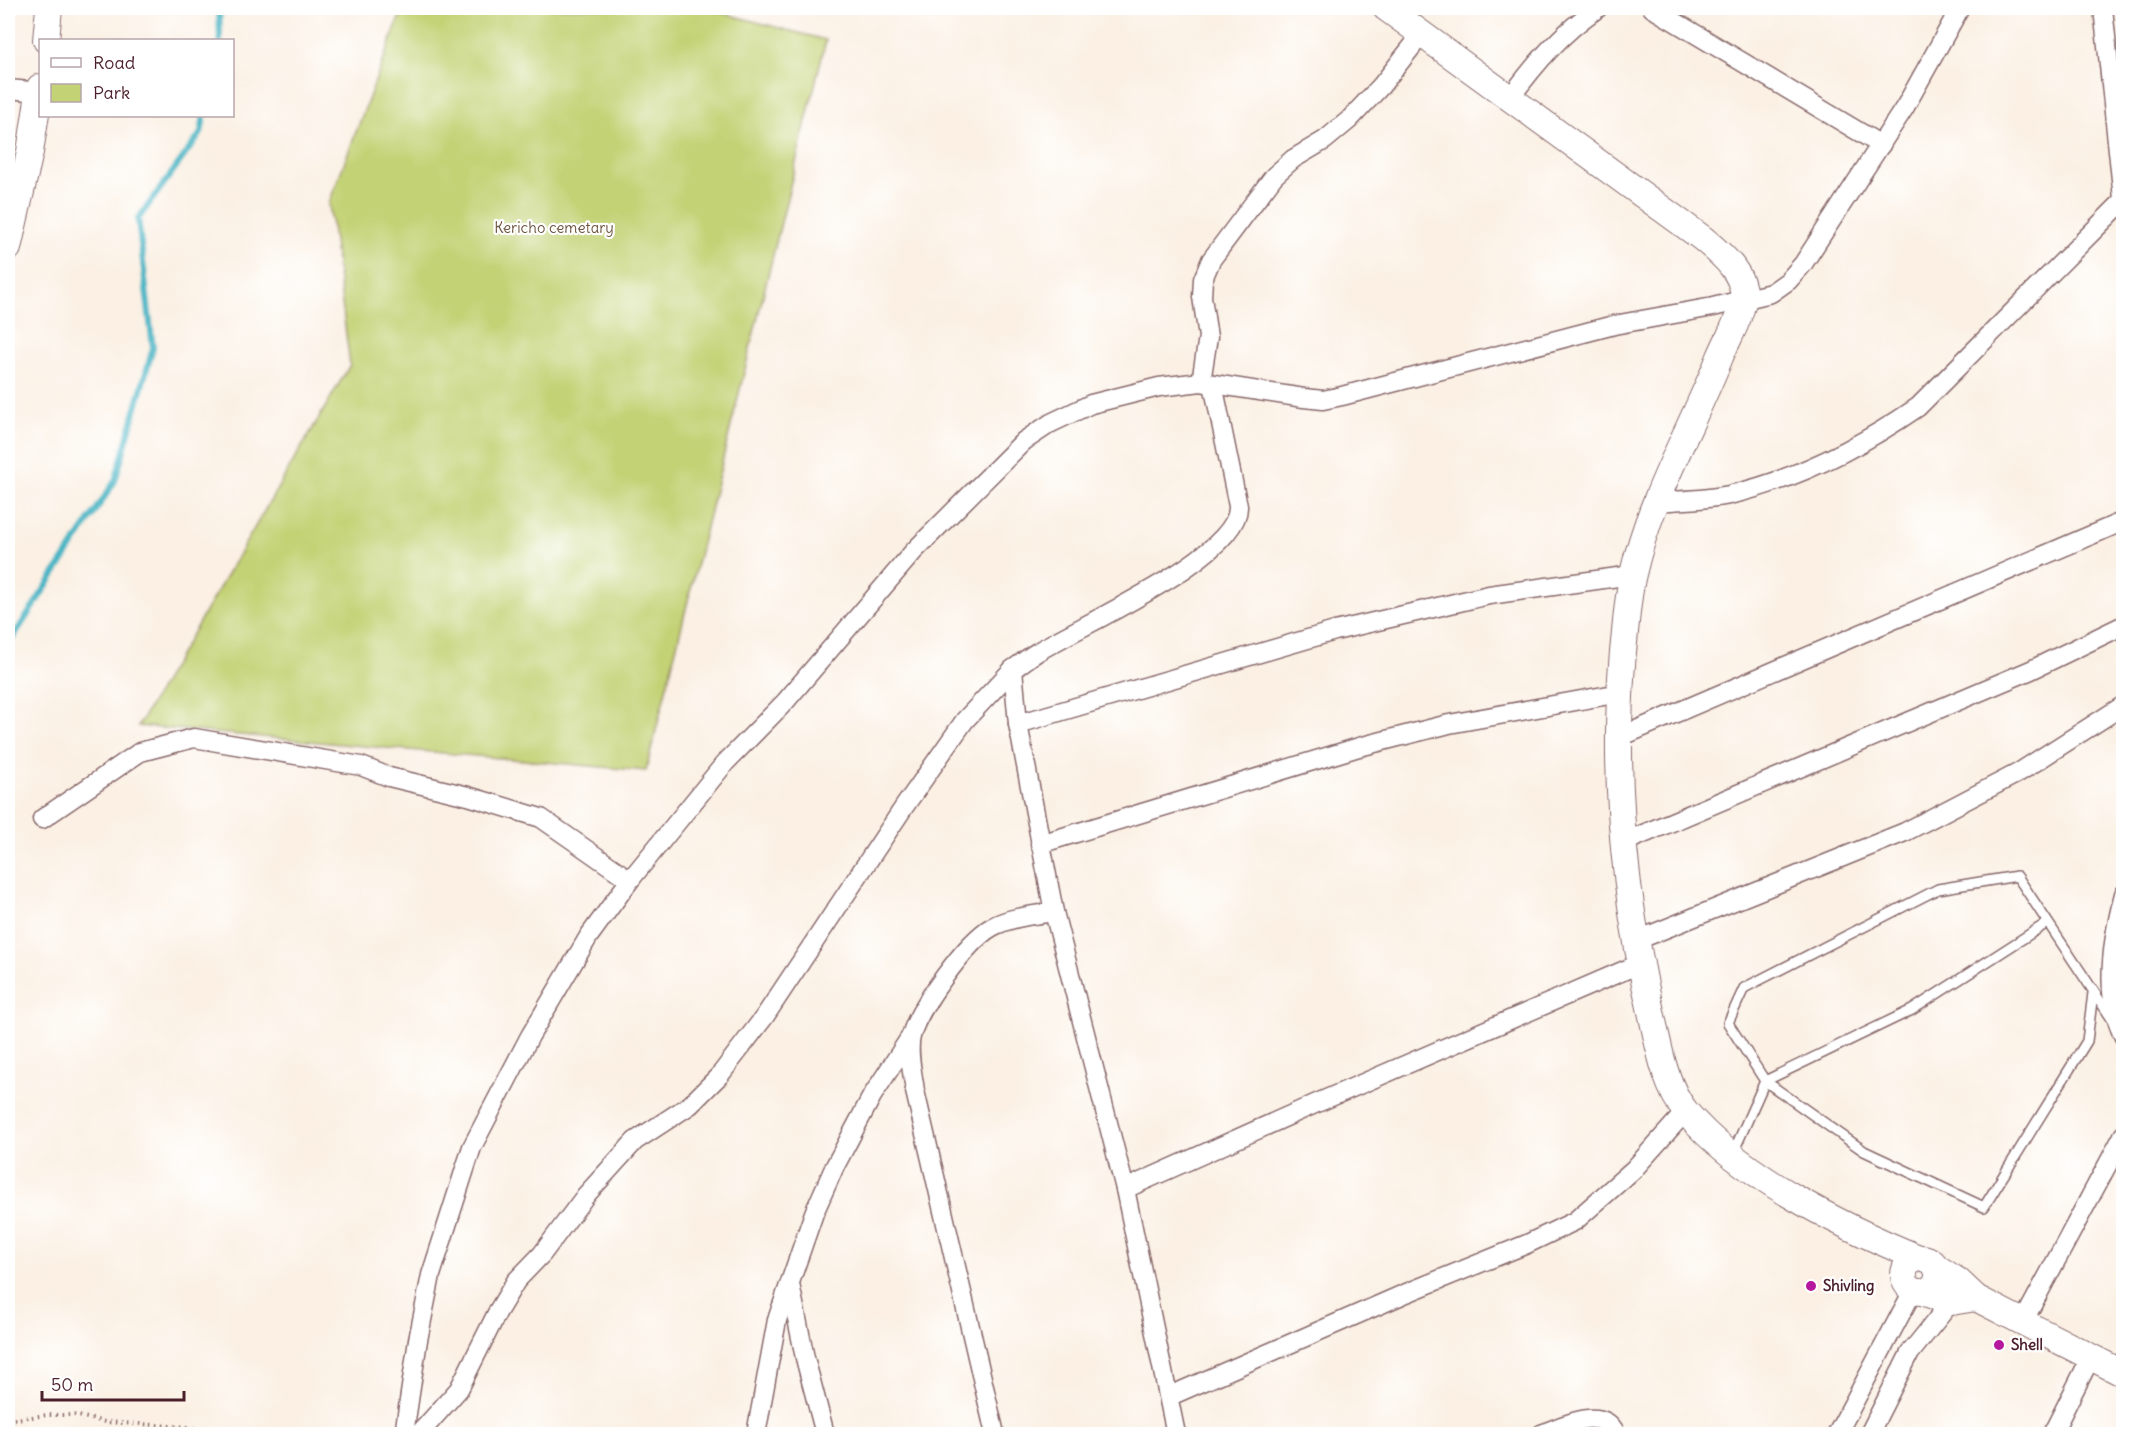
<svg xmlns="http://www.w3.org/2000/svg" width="2131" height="1442" viewBox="0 0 2131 1442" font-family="Delius,sans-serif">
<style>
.green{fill:#c3d274;stroke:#867850;stroke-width:1.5}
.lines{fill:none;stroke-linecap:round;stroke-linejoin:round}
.stream{stroke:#48b5c5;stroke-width:6}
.lane-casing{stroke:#88686b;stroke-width:12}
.street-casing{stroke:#88686b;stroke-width:21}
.secondary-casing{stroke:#88686b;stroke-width:28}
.path{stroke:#88686b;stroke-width:4;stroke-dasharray:1.5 4.5;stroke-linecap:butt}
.lane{stroke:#fff;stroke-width:9}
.street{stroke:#fff;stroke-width:18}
.secondary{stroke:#fff;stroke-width:26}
.poi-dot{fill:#b5179e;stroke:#fff;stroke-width:2}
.labels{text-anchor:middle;stroke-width:4.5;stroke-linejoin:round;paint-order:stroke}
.park-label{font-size:15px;fill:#6e5541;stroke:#fff}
.poi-label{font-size:15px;font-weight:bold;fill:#4a1f2b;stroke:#fff;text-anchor:start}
</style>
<rect width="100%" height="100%" fill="#fff"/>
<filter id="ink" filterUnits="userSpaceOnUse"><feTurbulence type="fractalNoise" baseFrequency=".0167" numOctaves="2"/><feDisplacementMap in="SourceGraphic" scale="12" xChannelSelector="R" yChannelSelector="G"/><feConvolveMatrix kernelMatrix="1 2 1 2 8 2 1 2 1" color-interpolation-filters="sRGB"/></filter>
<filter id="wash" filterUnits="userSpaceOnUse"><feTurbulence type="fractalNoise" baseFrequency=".008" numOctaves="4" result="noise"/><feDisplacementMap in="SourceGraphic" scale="24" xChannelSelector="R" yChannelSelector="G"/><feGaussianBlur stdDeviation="1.35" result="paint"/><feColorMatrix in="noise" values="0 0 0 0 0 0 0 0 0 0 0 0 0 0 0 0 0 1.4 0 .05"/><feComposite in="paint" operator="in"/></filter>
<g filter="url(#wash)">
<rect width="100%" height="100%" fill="#fbf0e3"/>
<path class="green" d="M403,8H703L826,40L646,771L138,726L350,365L329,203Z"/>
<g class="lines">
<g class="stream">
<path d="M219,8L220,40"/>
<path d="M8,645L115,481L153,348L138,219L201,133L204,116"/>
</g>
</g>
</g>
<g filter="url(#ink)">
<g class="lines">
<g class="lane-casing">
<g id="lane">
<path d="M2093,993L2087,1041L1984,1207L1864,1151L1765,1081L1728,1023L1744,988L1938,889L2017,876L2112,1019"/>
<path d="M1733,1153L1765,1081L1912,1010L2047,923"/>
</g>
</g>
<g class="street-casing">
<g id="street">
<path d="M1652,8L1881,145"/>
<path d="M2103,8L2124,208"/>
<path d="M8,89L40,92"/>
<path d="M1510,98C1536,63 1561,33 1598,8"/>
<path d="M1201,382L1208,337L1202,297L1203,279L1211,260L1274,176L1293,159L1325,140L1349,120L1381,86L1422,34"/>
<path d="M1656,502C1680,500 1705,500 1729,495C1798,479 1860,447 1918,407L2122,202"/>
<path d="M1018,724L1335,631L1489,595L1632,575"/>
<path d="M1620,737L2124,521"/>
<path d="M42,819L140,752L194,738L361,766L389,777L468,796L541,818L630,880"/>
<path d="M1622,843L2031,670L2124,625"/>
<path d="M1040,844L1359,747L1449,724L1620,693"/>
<path d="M2124,894C2113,936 2102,996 2124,1037"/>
<path d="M1054,912L1018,724L1013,669C1022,663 1030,656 1039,651C1078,626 1241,556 1238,506L1213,384"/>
<path d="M1635,941L1905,832L2018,773L2124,705"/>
<path d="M1125,1189L1317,1103L1639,964"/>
<path d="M790,1284L805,1358L825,1434"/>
<path d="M2023,1322L2124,1134"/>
<path d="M1170,1396L1404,1294L1527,1244L1575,1221L1634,1169L1686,1111"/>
<path d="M404,1434L418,1340L431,1275L472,1147L530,1036L589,936L630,880L725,763L785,702L914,551L1024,441L1051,423L1091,404L1159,387L1201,382L1304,398L1323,400L1342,396L1614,325L1713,307L1771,293L1788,281L1803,264L1905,107L1960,8"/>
<path d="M419,1434L459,1389L498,1311L516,1281L542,1254L586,1195L635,1141L690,1105L720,1075L765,1016L904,807L965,720L1013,669"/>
<path d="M756,1434L777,1320L814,1213L834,1168L872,1096L911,1036"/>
<path d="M995,1434L915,1091C913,1074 907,1053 911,1036C918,1008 967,941 992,927C1010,917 1034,915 1054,912L1125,1189L1176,1434"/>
<path d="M1541,1434C1563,1426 1603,1404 1616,1434"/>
<path d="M1837,1434L1913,1291"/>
<path d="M1869,1434L1910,1353L1951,1302"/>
<path d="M2052,1434L2091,1357"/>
</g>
</g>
<g class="secondary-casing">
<g id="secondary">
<path d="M1386,8L1702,238C1720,253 1747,274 1743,301C1740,319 1727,340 1720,357C1691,429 1650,498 1633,574C1627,599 1626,626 1623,652C1612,774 1624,897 1652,1016C1659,1048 1665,1086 1686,1112C1740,1176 1843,1227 1919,1258"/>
<path d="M46,40L49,8"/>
<path d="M8,248L30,152L40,87"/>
<circle cx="1921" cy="1275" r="17"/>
<path d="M1936,1267L1958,1281L1976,1298L2124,1374"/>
<path d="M1922,1292L1951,1302L1976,1298"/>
</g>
</g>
<path class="path" d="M8,1420L48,1415H74L105,1422L189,1427L214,1434"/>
<use href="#lane" class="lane"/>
<use href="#street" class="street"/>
<use href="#secondary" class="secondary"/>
</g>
</g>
<g class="poi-dot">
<circle cx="1811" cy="1286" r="6"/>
<circle cx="1999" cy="1345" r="6"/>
</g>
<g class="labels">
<g class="park-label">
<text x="554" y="233">Kericho cemetary</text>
</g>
<g class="poi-label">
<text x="1823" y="1291">Shivling</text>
<text x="2011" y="1350">Shell</text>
</g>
</g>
<rect width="2131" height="1442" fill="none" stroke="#fff" stroke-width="30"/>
<rect x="39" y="39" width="195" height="78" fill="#ffffff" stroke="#b7a5aa" stroke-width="1.5"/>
<rect x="51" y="58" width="30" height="9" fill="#ffffff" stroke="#b7a5aa" stroke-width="1.5"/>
<text x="93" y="69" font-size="18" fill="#4a1f2b">Road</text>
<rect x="51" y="84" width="30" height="18" fill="#c3d274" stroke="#b7a5aa" stroke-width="1.5"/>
<text x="93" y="99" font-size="18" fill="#4a1f2b">Park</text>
<path d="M42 1391v9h142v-9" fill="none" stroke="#4a1f2b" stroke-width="3"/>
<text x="51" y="1391" font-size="18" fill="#4a1f2b" stroke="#ffffff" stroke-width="4.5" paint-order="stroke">50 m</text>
</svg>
